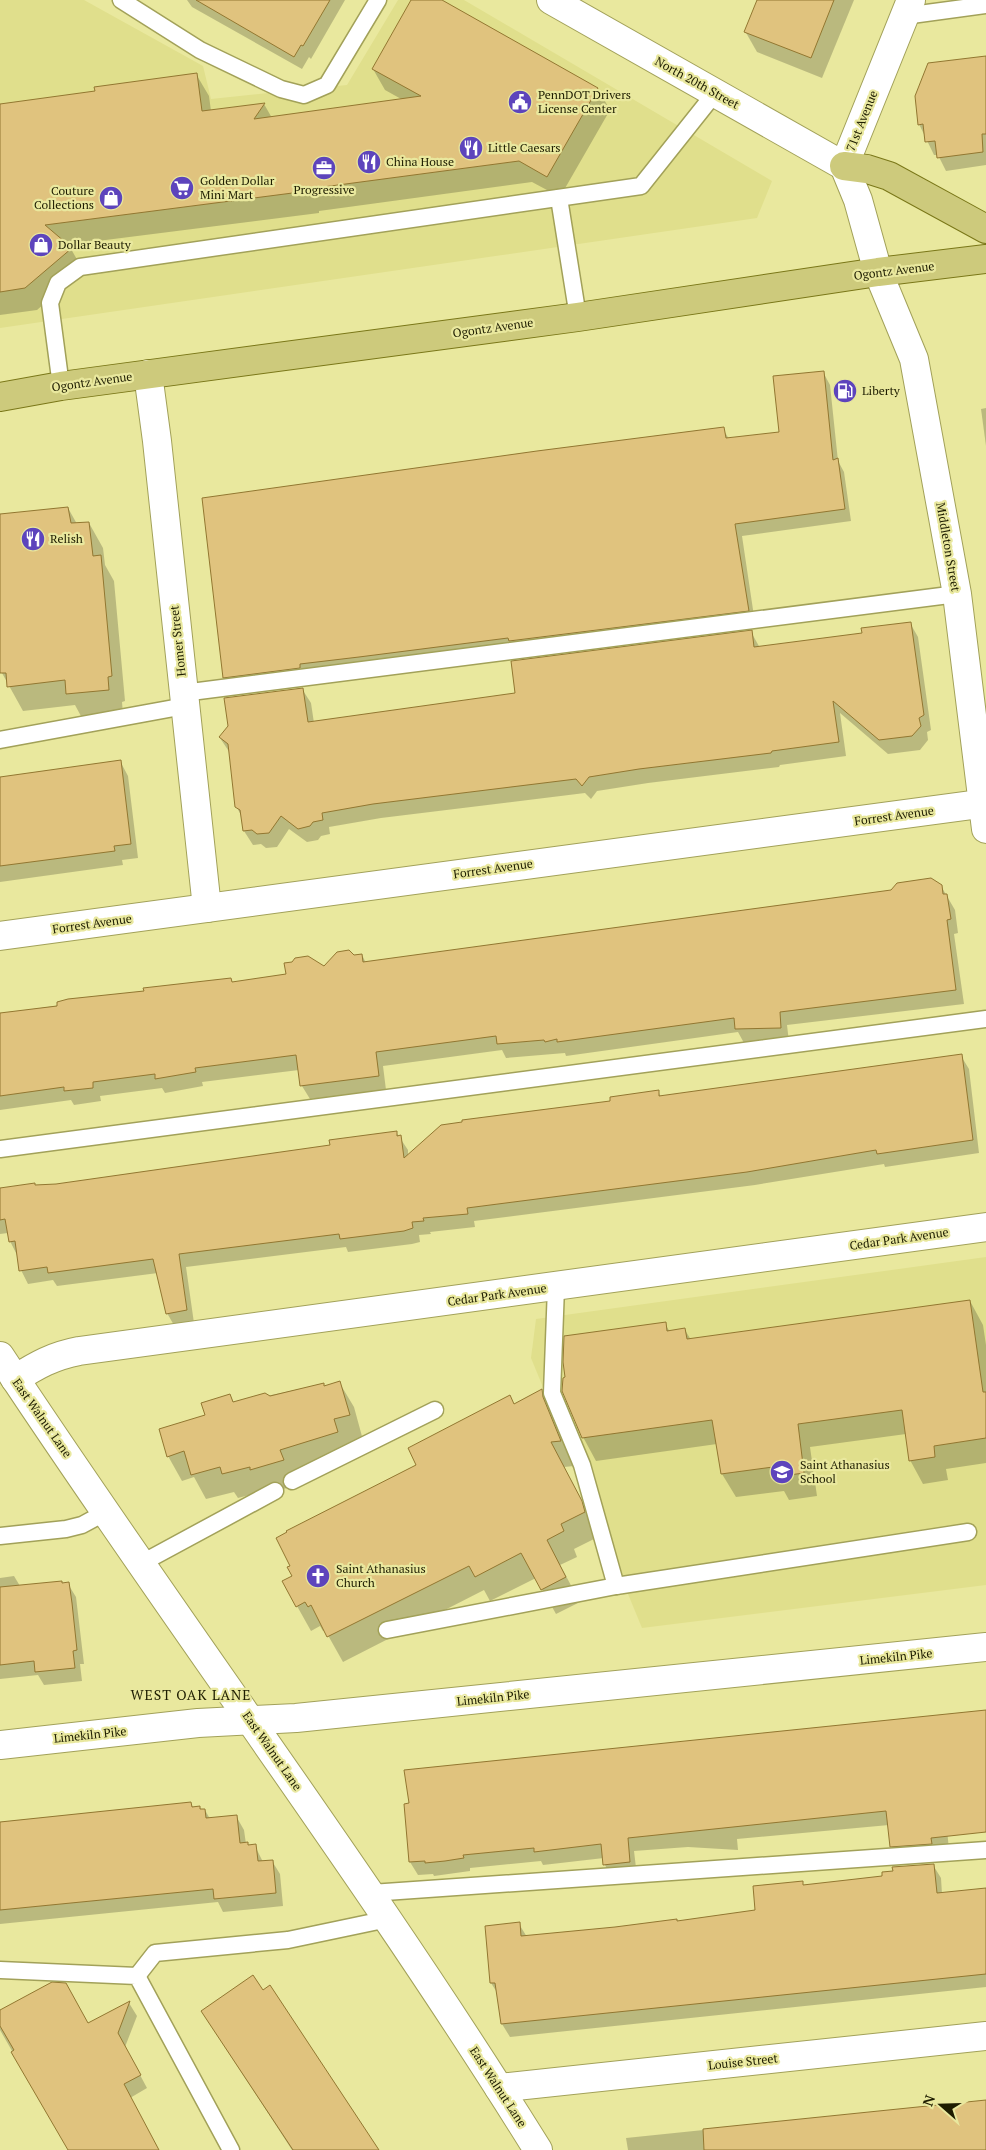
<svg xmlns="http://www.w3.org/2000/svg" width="986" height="2150" viewBox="0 0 986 2150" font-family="'PT Serif',serif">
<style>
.built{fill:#e0df8c}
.shadow{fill:#0003}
.building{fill:#e0c37e;stroke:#927731}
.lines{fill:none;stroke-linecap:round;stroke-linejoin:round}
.lane-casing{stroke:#a2a159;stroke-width:19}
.street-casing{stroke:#a2a159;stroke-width:30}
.secondary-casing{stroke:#a2a159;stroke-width:30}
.primary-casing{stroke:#7a7718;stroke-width:30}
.lane{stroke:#fff;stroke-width:16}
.street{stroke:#fff;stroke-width:28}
.secondary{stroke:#fff;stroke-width:28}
.primary{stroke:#cdca7c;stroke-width:28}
.labels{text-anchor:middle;stroke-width:4.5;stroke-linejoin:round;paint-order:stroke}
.street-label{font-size:12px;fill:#1e1d01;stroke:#e9e89e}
.poi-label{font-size:12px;fill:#1e1d01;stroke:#e9e89e;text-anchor:start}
.neighbourhood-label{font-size:14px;letter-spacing:1px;fill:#1e1d01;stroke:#e9e89e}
</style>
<rect width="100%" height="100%" fill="#e9e89e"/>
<g class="built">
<path d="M0,0H84L203,66L211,99L347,85L398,0H464L772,181L757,218L0,328Z"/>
<path d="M986,1257V1585L642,1628L531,1358L536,1319Z"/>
</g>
<g class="shadow">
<path d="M187,0H345L311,59L309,57L302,69L192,7Z"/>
<path d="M412,0H439L598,89L610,110L560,197L532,182L319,211V213L66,245L71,249L83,270L37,310L0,315V105L96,92L196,74L209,96L211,111L264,104L272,118L403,100L385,90L373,69Z"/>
<path d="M758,0H854L822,78L757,52L745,31Z"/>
<path d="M986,57V165L946,171L938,155H934L919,124Z"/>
<path d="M823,372L830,385L838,461L844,472L851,521L742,536L755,623L231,690L224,677L723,429L729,439L780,433Z"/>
<path d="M986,408V446L981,409Z"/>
<path d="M68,508L77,524L89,523L103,548L105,565L114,581L125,701L122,702L123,714L82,718L75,705L23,711L2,673L0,650V515Z"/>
<path d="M910,623L918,637L931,730L927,732L928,740L920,750L888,754L840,713L846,756L780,765L779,767L648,783L597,791L591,799L585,793L381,818L329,827L330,834L321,836L318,840L307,842L289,829L277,847L266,848L261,844L253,845L244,831L242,817L236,806L230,753L220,738L302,689L311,703L314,723L516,695L751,632L760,648L863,634Z"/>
<path d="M120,761L128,776L138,858L122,860L123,865L0,882V778Z"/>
<path d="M941,886L955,910L958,933L954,934L964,1004L787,1025L789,1042L744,1043L738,1032L566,1056L565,1053L506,1058L502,1050L383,1066L386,1090L310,1099L302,1086L299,1070L202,1082L203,1086L165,1093L162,1088L100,1096L101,1101L74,1105L71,1100L0,1110V1014L231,980L233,983L324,968L354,956L362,955L366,963Z"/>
<path d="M961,1056L969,1069L979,1153L885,1167L884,1164L755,1185L474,1221L475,1227L430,1232L431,1234L419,1235L420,1242L412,1244L348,1252L346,1247L186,1267L194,1323L175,1327L167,1313L158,1273L57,1286L53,1280L28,1284L21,1270L17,1255L10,1241L8,1233L0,1234V1189L56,1185L323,1148L396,1132L408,1150V1156L658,1091L661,1097Z"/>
<path d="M970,1301L983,1325L986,1345V1463L946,1469L948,1480L923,1484L910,1460L906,1434L810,1447L817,1496L789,1500L784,1491L736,1497L722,1474L717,1444L596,1461L583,1437L665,1324L670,1332L685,1330L691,1340Z"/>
<path d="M339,1382L354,1407L363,1440L347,1444L351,1457L297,1485L266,1494L264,1491L238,1498L234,1492L206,1499L194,1477L182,1481L168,1456L207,1416L230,1395L234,1403L323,1384L325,1387Z"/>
<path d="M542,1391L556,1415L574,1466L564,1467L595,1527L598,1537L574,1549L577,1557L560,1565L580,1602L556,1614L536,1578L490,1601L484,1590L343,1662L325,1630L323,1631L320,1626L311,1631L297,1606L293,1576L418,1465L514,1406Z"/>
<path d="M14,1576L20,1586L68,1584L76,1597L84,1664H80L82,1681L44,1685L38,1675L0,1679V1578Z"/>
<path d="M986,1711V1815L946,1819L949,1850L899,1860L891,1846L889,1825L737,1839L738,1850L688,1847L634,1851L637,1876L612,1878L605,1865L604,1858L543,1865L541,1861L470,1868V1871L434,1876L433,1874L418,1875L410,1862Z"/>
<path d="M191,1803L193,1808L200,1807L201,1811L205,1810L210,1819L236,1816L244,1830L246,1844L249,1846H255L263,1862L272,1861L280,1874L283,1906L223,1912L218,1902L0,1924V1822Z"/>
<path d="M933,1865L941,1878L942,1894L986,1889V1987L510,2037L502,2024L498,1994L491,1983L519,1924L527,1937L615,1928L676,1920L678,1922L756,1911L802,1883L804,1886L883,1877Z"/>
<path d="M129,2003L137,2016L125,2047L147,2088L130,2098L158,2150H69L0,2030V2012L88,2025Z"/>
<path d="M210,2024L377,2150H292Z"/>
<path d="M986,2101V2150H628L626,2138Z"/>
</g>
<g class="building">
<path d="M196,0H330L303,46L301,45L294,57Z"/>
<path d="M411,0H442L598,88L547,177L519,161L308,189V191L45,225L72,248L25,288L0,292V104L95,91L94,87L197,73L202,111L265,103L254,119L421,96L372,69Z"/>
<path d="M757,0H834L811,58L744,32Z"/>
<path d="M986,56V134H982L983,152L937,158L935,141L925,142L923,124L918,125L915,96L928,63Z"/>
<path d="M824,371L833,460L838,458L845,509L735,524L749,611L509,641L508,638L359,657L300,664V668L223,678L202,498L537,451L724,427L726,438L779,432L773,376Z"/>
<path d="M68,507L71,523L89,522L93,556L101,555L112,676L108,677L109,690L66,694L65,680L7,687L6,673H0V514Z"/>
<path d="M911,622L924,715L919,718L921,726L912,736L879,740L833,701L839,742L772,751L771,753L639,769L589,777L582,786L576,779L373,804L322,813L323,820L313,822L310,826L298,829L281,816L269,833L257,834L252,830L243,831L240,810L235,807L228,744L219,737L228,726L224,698L303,688L308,722L515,693L511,661L752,630L754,647L862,633L861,628Z"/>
<path d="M121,760L131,844L114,846L115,851L0,866V777Z"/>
<path d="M931,878L942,885L943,894H947L951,919L947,920L956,990L780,1012L781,1028L735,1029L734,1018L557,1042V1039L545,1042L544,1040L497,1044L496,1036L376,1052L379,1076L300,1086L296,1055L195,1068L196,1072L155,1079V1074L93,1082V1088L64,1091V1087L0,1096V1013L57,1006V1002L68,999L144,991L143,988L231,978L232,982L286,974L284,963L292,962L295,958L308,956L324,966L337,952L349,950L354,955L362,954L363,962L891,890L897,883Z"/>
<path d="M962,1054L973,1140L877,1154L876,1150L747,1172L467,1208L468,1214L423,1218L424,1221L412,1222L413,1228L404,1231L340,1239L339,1234L179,1254L187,1310L166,1314L153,1259L48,1273L47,1267L19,1271L15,1241L9,1242L5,1219L0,1220V1188L35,1183V1185L56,1184L323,1146L330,1145L329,1140L397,1131V1136L401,1135L404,1158L441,1125L462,1122V1120L610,1101V1097L659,1090V1096Z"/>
<path d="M970,1300L983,1392H986V1438L934,1446L935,1457L909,1461L902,1410L798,1424L804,1473L774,1477L773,1467L721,1474L712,1420L582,1438L562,1391L563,1378L565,1377L563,1362L564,1336L666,1322L667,1331L685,1328L687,1339Z"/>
<path d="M340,1381L350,1415L334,1419L338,1432L280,1450L284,1460L250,1470V1467L222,1474L220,1467L191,1475L184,1451L167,1457L159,1429L205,1415L201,1403L230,1394L233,1402L265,1393L270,1396L324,1383V1386Z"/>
<path d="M542,1389L543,1397L561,1441L551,1442L582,1501L585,1512L561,1524L564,1531L547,1540L566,1577L541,1590L521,1553L475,1577L469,1566L327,1637L311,1605L308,1607L305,1602L296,1607L282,1581L292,1576L287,1567L290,1566L276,1538L287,1532L286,1531L416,1465L408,1448L510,1395L514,1404Z"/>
<path d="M62,1581V1583L69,1582L72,1603L77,1650L73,1651L75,1668L35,1672L34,1661L0,1665V1587Z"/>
<path d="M986,1710V1832L931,1838L932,1844L890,1847L886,1811L628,1838L630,1862L603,1865L601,1844L534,1852V1848L463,1855L464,1858L445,1861L425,1863V1861L409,1862L404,1804L409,1803L404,1770Z"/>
<path d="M191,1802L192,1807L200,1806V1809H205L206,1818L237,1815L240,1843L248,1842V1845L256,1844L258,1861L273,1860L276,1893L214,1899L213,1889L0,1910V1822Z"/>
<path d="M934,1864L937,1893L986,1888V1974L501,2024L495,1983H490L485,1926L520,1922L521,1936L615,1927L677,1919V1921L755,1910L753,1886L803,1881V1885L856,1879L882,1876V1872L893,1871L892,1867Z"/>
<path d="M253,1975L263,1990L270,1985L379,2150H293L201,2011Z"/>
<path d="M52,1982L66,1983L88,2023L130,2001L118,2033L141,2075L124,2084L159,2150H68L11,2052L14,2050L0,2026V2010Z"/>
<path d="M986,2100V2150H704L703,2129Z"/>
</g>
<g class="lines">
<g class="lane-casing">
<g id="lane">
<path d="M121,0L200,50L281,89L304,95L327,85L378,0"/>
<path d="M904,16L986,5"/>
<path d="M559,198L578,317"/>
<path d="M61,386L50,303L58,283L80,267L641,186L715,93"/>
<path d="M183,693L957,594"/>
<path d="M0,740L185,706"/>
<path d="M0,1149L986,1019"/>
<path d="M556,1287L552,1393L582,1465L616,1586L968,1532"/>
<path d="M292,1481L435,1410"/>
<path d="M0,1536L66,1529L82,1525L106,1512"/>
<path d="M140,1564L275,1491"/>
<path d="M387,1630L616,1586"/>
<path d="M371,1893L986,1850"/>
<path d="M0,1970L137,1976L231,2150"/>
<path d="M137,1976L155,1953L288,1940L388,1919"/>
</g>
</g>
<g class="street-casing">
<g id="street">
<path d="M551,0L844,166"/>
<path d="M911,0L844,166L858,200L878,272L914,359L957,594L986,829"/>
<path d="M148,374L157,441L207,908"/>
<path d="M0,936L986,803"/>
<path d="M0,1356C176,1623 369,1878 538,2150"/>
<path d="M15,1379C37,1365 53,1356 79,1351L986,1227"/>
<path d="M499,2088L986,2036"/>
</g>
</g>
<g class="secondary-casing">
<path id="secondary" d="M0,1745L198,1723L296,1718L986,1647"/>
</g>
<g class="primary-casing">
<g id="primary">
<path d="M844,166L867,169L889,176L986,229"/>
<path d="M0,397L61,386L578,317L878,272L986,259"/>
</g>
</g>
<use href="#lane" class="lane"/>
<use href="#street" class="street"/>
<use href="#secondary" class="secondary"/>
<use href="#primary" class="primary"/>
</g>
<defs>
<g id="civic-disc" transform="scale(1.25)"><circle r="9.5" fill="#5d44bc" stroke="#e9e89e"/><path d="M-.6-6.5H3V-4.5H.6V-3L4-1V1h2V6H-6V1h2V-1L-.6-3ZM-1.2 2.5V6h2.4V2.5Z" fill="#fff"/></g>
<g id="restaurant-disc" transform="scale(1.25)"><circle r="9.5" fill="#5d44bc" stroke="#e9e89e"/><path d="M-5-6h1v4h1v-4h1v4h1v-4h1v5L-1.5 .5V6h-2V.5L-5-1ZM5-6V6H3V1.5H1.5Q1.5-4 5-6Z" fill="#fff"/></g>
<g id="office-disc" transform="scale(1.25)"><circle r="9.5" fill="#5d44bc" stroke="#e9e89e"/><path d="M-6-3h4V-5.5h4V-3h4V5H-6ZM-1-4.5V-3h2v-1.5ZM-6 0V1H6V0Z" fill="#fff"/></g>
<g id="supermarket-disc" transform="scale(1.25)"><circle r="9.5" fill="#5d44bc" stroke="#e9e89e"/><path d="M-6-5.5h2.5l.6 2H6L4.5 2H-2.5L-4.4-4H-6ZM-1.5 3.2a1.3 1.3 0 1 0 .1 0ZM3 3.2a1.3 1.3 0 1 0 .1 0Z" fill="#fff"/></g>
<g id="shop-disc" transform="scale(1.25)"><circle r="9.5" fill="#5d44bc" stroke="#e9e89e"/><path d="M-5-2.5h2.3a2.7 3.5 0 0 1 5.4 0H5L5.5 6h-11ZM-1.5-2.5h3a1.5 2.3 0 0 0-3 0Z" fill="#fff"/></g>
<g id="fuel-disc" transform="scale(1.25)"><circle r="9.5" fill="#5d44bc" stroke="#e9e89e"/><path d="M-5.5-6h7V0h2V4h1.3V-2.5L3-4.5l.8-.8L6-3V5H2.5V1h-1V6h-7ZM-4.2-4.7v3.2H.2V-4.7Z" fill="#fff"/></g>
<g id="school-disc" transform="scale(1.25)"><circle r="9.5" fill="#5d44bc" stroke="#e9e89e"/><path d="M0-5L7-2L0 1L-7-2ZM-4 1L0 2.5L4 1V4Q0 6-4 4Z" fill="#fff"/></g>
<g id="church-disc" transform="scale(1.25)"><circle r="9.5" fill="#5d44bc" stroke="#e9e89e"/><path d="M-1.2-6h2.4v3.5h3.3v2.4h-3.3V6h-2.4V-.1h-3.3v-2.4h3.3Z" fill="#fff"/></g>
</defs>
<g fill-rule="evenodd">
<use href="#civic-disc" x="520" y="102"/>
<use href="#restaurant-disc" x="471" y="148"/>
<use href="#restaurant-disc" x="369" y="162"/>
<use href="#office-disc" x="324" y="168"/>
<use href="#supermarket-disc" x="182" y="188"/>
<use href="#shop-disc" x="111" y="198"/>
<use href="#shop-disc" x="41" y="245"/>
<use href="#fuel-disc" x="845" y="391"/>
<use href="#restaurant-disc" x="33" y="539"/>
<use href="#school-disc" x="782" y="1472"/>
<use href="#church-disc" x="318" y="1576"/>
</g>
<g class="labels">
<g class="street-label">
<text transform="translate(697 83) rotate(29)" y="4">North 20th Street</text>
<text transform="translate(862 121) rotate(-68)" y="4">71st Avenue</text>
<text transform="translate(894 271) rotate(-7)" y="4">Ogontz Avenue</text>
<text transform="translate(493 328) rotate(-8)" y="4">Ogontz Avenue</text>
<text transform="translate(92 382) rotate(-8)" y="4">Ogontz Avenue</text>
<text transform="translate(948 547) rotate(80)" y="4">Middleton Street</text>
<text transform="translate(178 641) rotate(-96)" y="4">Homer Street</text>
<text transform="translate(894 816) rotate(-8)" y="4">Forrest Avenue</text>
<text transform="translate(493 869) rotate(-8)" y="4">Forrest Avenue</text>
<text transform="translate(92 924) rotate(-8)" y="4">Forrest Avenue</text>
<text transform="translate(899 1239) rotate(-8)" y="4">Cedar Park Avenue</text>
<text transform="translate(497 1295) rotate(-8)" y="4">Cedar Park Avenue</text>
<text transform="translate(42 1418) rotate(55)" y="4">East Walnut Lane</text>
<text transform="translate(896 1657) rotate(-6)" y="4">Limekiln Pike</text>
<text transform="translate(493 1698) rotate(-6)" y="4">Limekiln Pike</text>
<text transform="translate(90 1735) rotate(-6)" y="4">Limekiln Pike</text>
<text transform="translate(272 1751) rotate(55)" y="4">East Walnut Lane</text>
<text transform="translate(743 2062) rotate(-6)" y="4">Louise Street</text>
<text transform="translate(498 2087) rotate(57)" y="4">East Walnut Lane</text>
</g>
<g class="poi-label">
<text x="538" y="99">PennDOT Drivers<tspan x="538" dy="14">License Center</tspan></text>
<text x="488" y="152">Little Caesars</text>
<text x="386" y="166">China House</text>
<text x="200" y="185">Golden Dollar<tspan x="200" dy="14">Mini Mart</tspan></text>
<text x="324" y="194" text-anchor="middle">Progressive</text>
<text x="94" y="195" text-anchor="end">Couture<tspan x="94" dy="14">Collections</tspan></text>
<text x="58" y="249">Dollar Beauty</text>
<text x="862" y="395">Liberty</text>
<text x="50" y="543">Relish</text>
<text x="800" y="1469">Saint Athanasius<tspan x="800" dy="14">School</tspan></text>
<text x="336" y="1573">Saint Athanasius<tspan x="336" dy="14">Church</tspan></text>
</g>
<g class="neighbourhood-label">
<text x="191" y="1700">WEST OAK LANE</text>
</g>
</g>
<g transform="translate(941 2105) rotate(290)" stroke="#e9e89e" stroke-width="4" paint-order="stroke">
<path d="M0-4L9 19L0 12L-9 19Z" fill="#1e1d01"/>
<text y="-8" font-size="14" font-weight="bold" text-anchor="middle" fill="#1e1d01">N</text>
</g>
</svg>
